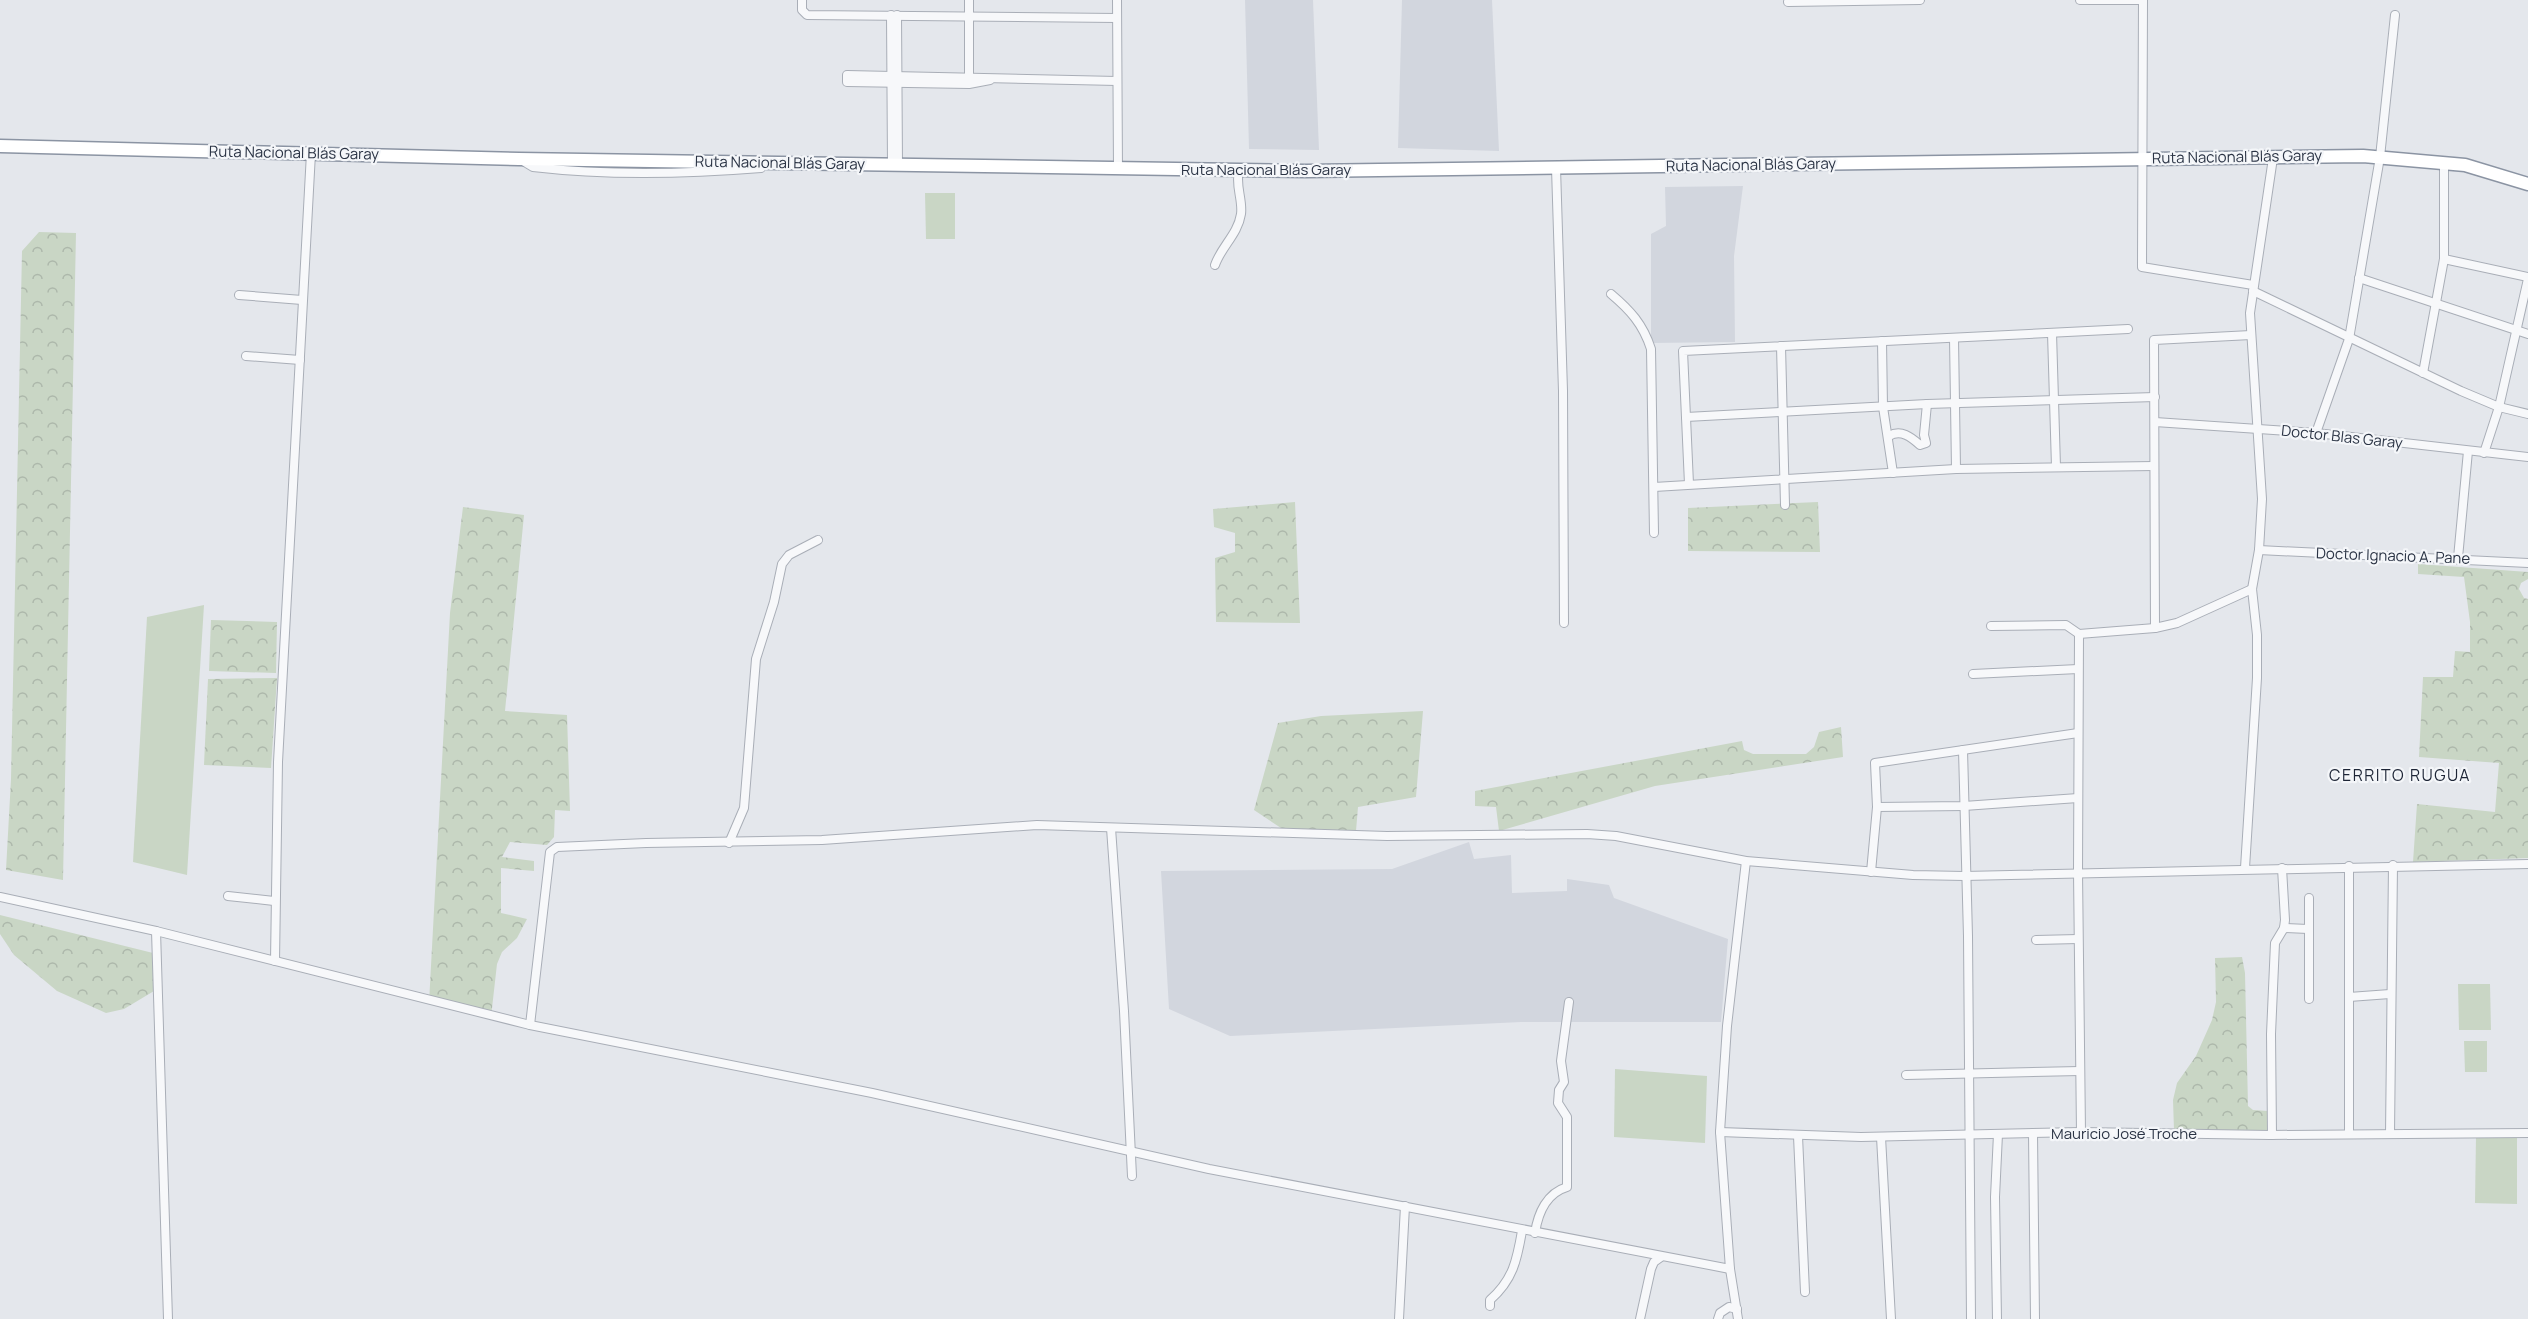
<svg xmlns="http://www.w3.org/2000/svg" width="2528" height="1319" viewBox="0 0 2528 1319" font-family="Manrope,sans-serif">
<style>
.built{fill:#d2d6de}
.grass{fill:#c9d6c5}
.forest{fill:url(#forest-crowns)}
.lines{fill:none;stroke-linecap:round;stroke-linejoin:round}
.minor-casing{stroke:#a9aeb7;stroke-width:10}
.highway-casing{stroke:#8b94a3;stroke-width:15}
.minor{stroke:#f7f8fa;stroke-width:8}
.highway{stroke:#fff;stroke-width:12}
.labels{text-anchor:middle;stroke-width:4.5;stroke-linejoin:round;paint-order:stroke}
.street-label{font-size:15px;fill:#2b3445;stroke:#f4f6f9}
.neighbourhood-label{font-size:16px;letter-spacing:1.5px;fill:#1d2536;stroke:#f4f6f9}
</style>
<defs>
<pattern id="forest-crowns" width="20" height="18" patternUnits="userSpaceOnUse" patternTransform="scale(1.5)"><rect width="20" height="18" fill="#c9d6c5"/><path d="M2 6a3 3 0 1 1 6 0M12 15a3 3 0 1 1 6 0" fill="none" stroke="#adb8ab"/></pattern>
</defs>
<rect width="100%" height="100%" fill="#e4e7ec"/>
<g class="built">
<path d="M1245,0H1313L1319,150L1249,149Z"/>
<path d="M1402,0H1492L1499,151L1398,148Z"/>
<path d="M1743,186L1734,256L1735,342L1651,343V234L1666,226L1665,187Z"/>
<path d="M1469,842L1474,859L1511,855L1512,893L1567,891V879L1609,885L1614,898L1728,939L1721,1022H1521L1230,1036L1169,1009L1161,871L1392,869Z"/>
</g>
<g class="grass">
<path d="M925,193H955V239H926Z"/>
<path d="M204,605L187,875L133,862L147,617Z"/>
<path d="M2458,984H2490L2491,1030H2459Z"/>
<path d="M2464,1041H2487V1072H2465Z"/>
<path d="M1615,1069L1707,1076L1705,1143L1614,1137Z"/>
<path d="M2517,1135V1204L2475,1203L2476,1136Z"/>
</g>
<g class="forest">
<path d="M39,232L76,233L63,880L6,870L11,779L22,251Z"/>
<path d="M1295,502L1300,623L1216,622L1215,558L1235,552V533L1214,527L1213,509Z"/>
<path d="M1818,502L1820,552L1688,551V508Z"/>
<path d="M463,507L524,515L505,711L567,715L570,811L555,810L554,837L547,845L510,842L502,857L534,861V871L501,868V913L527,919L517,938L502,952L497,964L491,1017L429,1003L450,613Z"/>
<path d="M2418,564L2528,572V579L2521,583L2519,589L2524,598L2528,599V858L2413,862L2417,804L2495,812L2499,763L2419,757L2423,677H2453L2455,651L2470,652V622L2464,577L2418,574Z"/>
<path d="M211,620L277,622L276,673L209,671Z"/>
<path d="M277,678L271,768L204,765L208,679Z"/>
<path d="M1423,711L1416,797L1358,807L1356,831L1284,830L1254,810L1278,723L1321,716Z"/>
<path d="M1841,727L1843,757L1655,786L1499,831L1496,807L1475,806V791L1742,741L1744,750L1753,754H1806L1814,747L1819,732Z"/>
<path d="M0,915L153,953L154,991L124,1009L106,1013L57,991L14,955L0,934Z"/>
<path d="M2242,957L2245,973L2248,1106L2253,1110L2268,1111V1132L2174,1130L2173,1100L2177,1083L2196,1056L2212,1020L2216,1002L2215,958Z"/>
</g>
<g class="lines">
<g class="minor-casing">
<g id="minor">
<path d="M802,0V10L807,15L1117,18"/>
<path d="M1117,0L1118,169"/>
<path d="M2080,0H2143"/>
<path d="M2143,0L2142,267L2253,285"/>
<path d="M1788,2L1920,0"/>
<path d="M891,15L892,165"/>
<path d="M897,15L898,165"/>
<path d="M969,80V0"/>
<path d="M990,80L969,84L847,82V75L1117,81"/>
<path d="M523,161L533,167C609,176 686,174 761,168"/>
<path d="M1556,168L1563,391L1564,623"/>
<path d="M2444,259L2528,277"/>
<path d="M1215,265C1221,247 1238,234 1241,214C1243,200 1235,185 1239,171"/>
<path d="M2359,278L2528,334"/>
<path d="M2253,291L2461,391L2499,407L2528,414"/>
<path d="M1611,294C1630,310 1643,324 1651,349L1654,533"/>
<path d="M239,295L302,300"/>
<path d="M2052,333L2056,467"/>
<path d="M1954,338L1956,469"/>
<path d="M1882,341L1883,407L1893,473"/>
<path d="M1781,346L1785,505"/>
<path d="M246,356L300,360"/>
<path d="M2423,373L2444,259V162"/>
<path d="M1686,417L1927,404L2155,397"/>
<path d="M2155,422L2316,433L2528,457"/>
<path d="M2316,433L2349,339L2380,157L2395,15"/>
<path d="M1889,436C1901,429 1911,437 1920,445L1926,443L1924,435L1927,404"/>
<path d="M2484,453L2499,407L2528,279"/>
<path d="M1689,484L1683,351L2128,329"/>
<path d="M1654,487L1956,469L2154,466"/>
<path d="M2259,550L2528,563"/>
<path d="M2458,558L2468,451"/>
<path d="M1991,626L2066,625L2079,634"/>
<path d="M2155,628L2154,340L2251,335"/>
<path d="M1973,674L2078,669"/>
<path d="M1963,750L1968,936L1971,1319"/>
<path d="M1877,807L1964,806L2078,798"/>
<path d="M1111,828L1124,1011L1132,1176"/>
<path d="M729,843L744,808L756,659L774,602L782,564L789,555L818,540"/>
<path d="M2245,868L2257,678V635L2252,589L2259,550L2262,499L2250,313L2273,158"/>
<path d="M1871,872L1877,807L1875,763L2078,733"/>
<path d="M228,896L274,901"/>
<path d="M0,897L156,931L530,1025L872,1093L1209,1169L1730,1269L1720,1132L1727,1026L1746,861"/>
<path d="M2309,898V999"/>
<path d="M2284,928L2308,929"/>
<path d="M156,931L168,1319"/>
<path d="M2036,940L2078,939"/>
<path d="M275,961L278,762L311,153"/>
<path d="M2349,997L2390,994"/>
<path d="M530,1025L550,852L557,847L646,843L822,840L1037,825L1387,836L1587,834L1616,836L1746,861L1913,875L1964,876L2528,864"/>
<path d="M1906,1075L2080,1071"/>
<path d="M1720,1132L1861,1137L2081,1132L2270,1135L2528,1133"/>
<path d="M2081,1132L2078,872L2079,634L2155,628L2177,623L2252,589"/>
<path d="M2033,1133L2035,1319"/>
<path d="M2349,1134V866"/>
<path d="M2390,1134L2393,865"/>
<path d="M2272,1135L2271,1034L2275,943L2284,928L2285,920L2282,868"/>
<path d="M1798,1136L1805,1292"/>
<path d="M1881,1137L1891,1319"/>
<path d="M1535,1233C1538,1213 1547,1193 1567,1187V1117L1558,1103L1559,1090L1564,1082L1561,1061L1569,1002"/>
<path d="M1730,1269L1738,1319"/>
<path d="M1490,1306V1300C1513,1280 1517,1260 1522,1231"/>
<path d="M1399,1319L1405,1206"/>
<path d="M1640,1319L1651,1269L1654,1262L1661,1257"/>
<path d="M1718,1319L1720,1313L1729,1307L1737,1309"/>
<path d="M1997,1319L1995,1197L1998,1134"/>
</g>
</g>
<g class="highway-casing">
<path id="highway" d="M0,146L519,159L1306,171L2363,156L2465,165L2528,184"/>
</g>
<use href="#minor" class="minor"/>
<use href="#highway" class="highway"/>
</g>
<g class="labels">
<g class="street-label">
<text transform="translate(294 153) rotate(1)" y="5">Ruta Nacional Blás Garay</text>
<text transform="translate(2237 157) rotate(-1)" y="5">Ruta Nacional Blás Garay</text>
<text transform="translate(780 163) rotate(1)" y="5">Ruta Nacional Blás Garay</text>
<text transform="translate(1751 165) rotate(-1)" y="5">Ruta Nacional Blás Garay</text>
<text x="1266" y="175">Ruta Nacional Blás Garay</text>
<text transform="translate(2342 437) rotate(6)" y="5">Doctor Blas Garay</text>
<text transform="translate(2393 556) rotate(2)" y="5">Doctor Ignacio A. Pane</text>
<text x="2124" y="1139">Mauricio José Troche</text>
</g>
<g class="neighbourhood-label">
<text x="2400" y="781">CERRITO RUGUA</text>
</g>
</g>
</svg>
